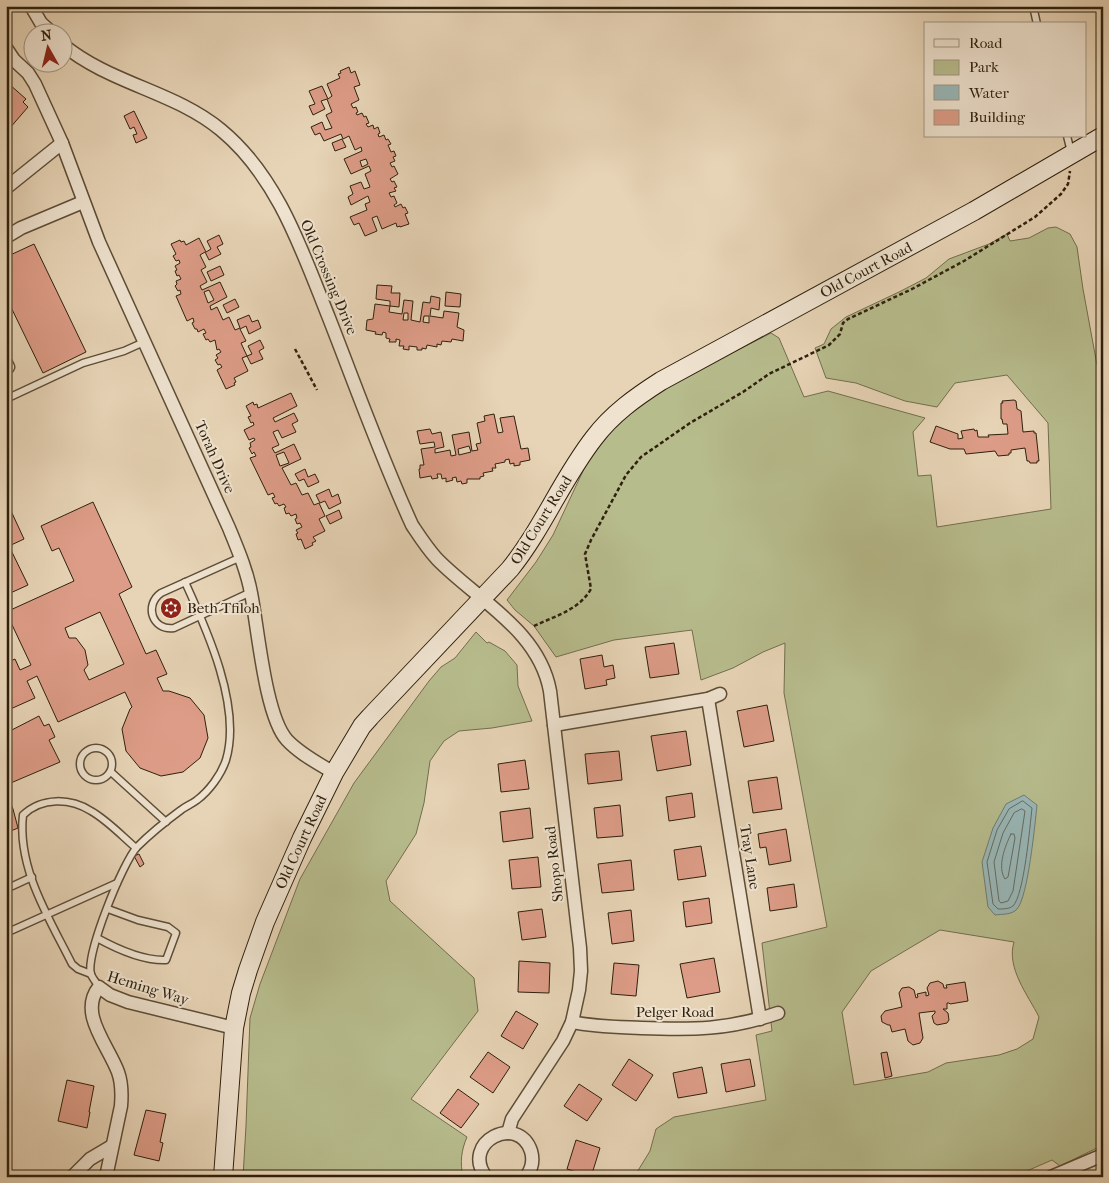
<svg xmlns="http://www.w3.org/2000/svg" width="1109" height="1183" viewBox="0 0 1109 1183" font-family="'IM FELL French Canon',serif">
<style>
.green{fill:#b7bc8d;stroke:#736e4d;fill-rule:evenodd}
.water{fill:#99b7b7;stroke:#6f7b73}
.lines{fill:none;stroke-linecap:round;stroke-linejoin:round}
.shore{stroke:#646c62;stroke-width:1}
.building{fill:#dd9c87;stroke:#2f200d;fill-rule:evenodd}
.service-casing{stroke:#5d4d37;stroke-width:9}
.minor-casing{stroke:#5d4d37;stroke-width:15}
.secondary-casing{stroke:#2f200d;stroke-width:20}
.path{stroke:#2f200d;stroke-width:2.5;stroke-dasharray:4 2.5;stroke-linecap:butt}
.service{stroke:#efe3d0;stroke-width:6}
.minor{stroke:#efe3d0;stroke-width:12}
.secondary{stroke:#efe3d0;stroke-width:18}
.labels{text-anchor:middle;stroke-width:4;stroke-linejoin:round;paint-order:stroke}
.street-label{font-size:15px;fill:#2f200d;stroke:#efe3d0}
.poi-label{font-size:15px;fill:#2f200d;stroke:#efe3d0;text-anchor:start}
</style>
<rect width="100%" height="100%" fill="#e7d4b6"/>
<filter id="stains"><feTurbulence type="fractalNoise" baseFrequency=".004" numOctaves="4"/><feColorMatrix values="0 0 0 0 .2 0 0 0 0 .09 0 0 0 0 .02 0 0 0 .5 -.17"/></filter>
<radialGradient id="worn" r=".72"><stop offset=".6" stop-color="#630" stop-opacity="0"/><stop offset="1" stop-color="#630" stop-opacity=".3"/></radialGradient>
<g class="green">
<path d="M1056,227L1070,234L1077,247L1083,289L1097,365L1103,367V1145L1060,1166L1052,1160L1013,1177H634L650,1151L656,1129L674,1117L766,1100L756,1035L772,1031L762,943L827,927L784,693L785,643L763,652L733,668L701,680L692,630L614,640L556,657L534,626L515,610L507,600L536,562L553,535L590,456L613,429L636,408L668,385L771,333L779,338L804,397L828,391L925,418L913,432L918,476L931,475L937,527L1051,509L1048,423L1007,375L955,383L937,407L905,401L856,383L826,378L815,348L824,344L831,329L846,317L901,291L926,278L949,259L989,244L1007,234L1010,241L1029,238L1048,228ZM940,930L1014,942C1006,968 1028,995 1039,1017L1033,1039L1017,1049L999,1055L946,1063L928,1072L854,1085L842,1012L871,971Z"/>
<path d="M476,632L487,643L489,642L505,651L517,665L518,686L532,721L492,728L459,731L444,741L430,761L424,803L416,834L386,881L390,901L474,978L478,1011L411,1099L467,1137C461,1151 460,1162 463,1177H243L246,1126L250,1018L260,984L300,879L354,783L429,681L441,667L455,658Z"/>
</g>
<path class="water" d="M1024,795L1037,805C1035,824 1028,897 1017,909C1012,915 1002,914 995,915L988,907L982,862L993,828L1006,804Z"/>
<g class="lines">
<g class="shore">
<path d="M1023,801L1032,808C1030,826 1024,895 1013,906C1009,909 1003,909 998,909L993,904L987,862L997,830L1009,809Z"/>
<path d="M1022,809L1025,811L1013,891L1008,901L1001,903L999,901L994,862L1003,833L1014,813Z"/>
<path d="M1011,834H1014L1015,838L1008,877L1005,879C997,867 1005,846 1011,834Z"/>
</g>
</g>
<g class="building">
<path d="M349,67L351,73L355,71L360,85L354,87L359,100L351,104L353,108L356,107L358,112L356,113L357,115L362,113L364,117L366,116L369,123L366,124L368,127L373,125L374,129L378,127L380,133L378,134L379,137L384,135L386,140L388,139L391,144L388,145L391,152L394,151L396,156L393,157L395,161L390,163L392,167L394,166L398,174L390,179L392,182L394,181L397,187L394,188L396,191L389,193L391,197L394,196L397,203L394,205L395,207L401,204L403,208L405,207L408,213L405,214L409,224L400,227V226L397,227L396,223L382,229L377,216L372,218L377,231L365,236L359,223L354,225L350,217L367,210L365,204L370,202L368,196L351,205L348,197L353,194L350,186L361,182L364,189L370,187L365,174L371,171L369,166L351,174L344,159L362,151L361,147L355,150L349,136L343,139L341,134L324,141L320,133L315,135L311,127L322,122L325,130L332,128L326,115L332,112L327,99L321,101L325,109L313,115L309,106L315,104L309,91L322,86L328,99L332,96L327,84L340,78L338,74L341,73L340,71ZM366,159L368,164L362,167L360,161Z"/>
<path d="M6,83L8,85L9,84L26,99L23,102L28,107L9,129L6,127Z"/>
<path d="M134,111L147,138L136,143L133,135L137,134L134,127L130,129L124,116Z"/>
<path d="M342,139L346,147L335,151L332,143Z"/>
<path d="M219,235L223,244L217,247L221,254L209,260L205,252L200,255L206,267L201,270L207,282L200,286L202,290L220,282L227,297L210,306L211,310L217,307L223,320L229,317L235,330L240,328L237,320L249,315L252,322L258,320L261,328L249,334L246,326L240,329L246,341L241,343L247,356L242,358L248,371L234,378L236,382L234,383L235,385L226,389L217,370L222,367L220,364L218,365L215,360L218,358L216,355L221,352L219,349L217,350L215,340L210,342L208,339L206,340L203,334L206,333L204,329L198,332L197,329H195L192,323L194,322L193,318L187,321L176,296L181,294L180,290L178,291L175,286L177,284L176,281L181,279L179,275L177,276L175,271L177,270L175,266L180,263L179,260L176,261L173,256L176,254L171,244L180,240L181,242L184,241L186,245L199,238L206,252L211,249L207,241ZM209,290L214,300L208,303L204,292Z"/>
<path d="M34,244L86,352L43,373L6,297V257Z"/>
<path d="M220,266L224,275L211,281L207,272Z"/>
<path d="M377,285L392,286L391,293H400L399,307L390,306V301L376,299Z"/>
<path d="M446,292L461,294L460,307L445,306Z"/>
<path d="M431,296L440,298L439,310L431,308L430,316L443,318L444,311L459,313L457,327L464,330L463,341L452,339L451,342L442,341L441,345L437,344V347L427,345L426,349L422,348V350H417V347L409,346V350L403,349L404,346H399L400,340L396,339V342H389L390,339L386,338V333L383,332L382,335L375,334L376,332L366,330L367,320L373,319L375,304L390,306L389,312L402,314L404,300L413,301L411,320L420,322L423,302L430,303ZM404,313H408V320H403ZM424,316H429V323L423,322Z"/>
<path d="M235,299L239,307L227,313L223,305Z"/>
<path d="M260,340L264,348L259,351L263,359L251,364L247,356L252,354L248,346Z"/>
<path d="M291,393L297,406L273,418L275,422L294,413L298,421L292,424L296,432L282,438L278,430L273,432L279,445L272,448L275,453L294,444L301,459L282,468L291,485L296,483L302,495L308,493L314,505L319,503L325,516L319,519L325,531L313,537L316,541L312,543L313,545L305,549L301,539L298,540L296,534L298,533L296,530L302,527L300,523L297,524L295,519L297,518L296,514L291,516L289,513L286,514L284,508L286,507L284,504L279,506L277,503L275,504L272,498L275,497L273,493L268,495L250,458L256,456L254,452L252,454L249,448L251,447L250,443L255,440L254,438L249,440L244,430L254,425L253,422L251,423L248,417L251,416L246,406L253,402L254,405L257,404L258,408ZM284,452L289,463L280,466L276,455Z"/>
<path d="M1014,400L1016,401L1017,409L1021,411L1023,432L1034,431V433H1036L1039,461H1037V463H1030L1029,461H1027L1025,448L1011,450V453H1009V455L998,456L995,451L966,454L964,449H950L930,442L936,426L958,434V439L963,438L961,431L974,429L975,431L977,430L978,437H989L988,435L1008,434L1007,424H1003L1002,419H1001V403H1003L1002,401Z"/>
<path d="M494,414L498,433L503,432L500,418L514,416L521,449L528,448L530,460L520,462V465L514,466V463L510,464L509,459L505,460V462L495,464L496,468H492L493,471L483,473L484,476L480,477V479H467V483L462,484L461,481L457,482L456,477L452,478L453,480L446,482V478L442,479L441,474H437L438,478L432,479L431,476L420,478L419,469H420V465H424L421,449L435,447L434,442L420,444L417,431L430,429L432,434L441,432L444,447L435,449V453L450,450L451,456L456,455L452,435L469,432L472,451L478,450L476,444L481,443L477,423L485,421L484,416ZM469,446L471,452L459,455L458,449Z"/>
<path d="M305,469L308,477L315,474L319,482L308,487L304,479L299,481L295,474Z"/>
<path d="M329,489L332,497L338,494L341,503L329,509L325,501L320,503L316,495Z"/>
<path d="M6,500L24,539L9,546L28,585L6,595Z"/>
<path d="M93,502L132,587L119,594L146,654L156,650L167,674L157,678L163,691H169L190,698L204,715L208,738L200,758L183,772L161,776L140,768L126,751L122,729L130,709L132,707L125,692L58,722L37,676L27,681L35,698L6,711V663L15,659L20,670L31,665L6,612L74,581L59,548L52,551L41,526ZM100,612L124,664L89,680L84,670L88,665L85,650L76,638H69L65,628Z"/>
<path d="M339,510L342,518L330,524L326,516Z"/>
<path d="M674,643L679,674L650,678L645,647Z"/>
<path d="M602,655L604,667L613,665L615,678L606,680L607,685L585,689L580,659Z"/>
<path d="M767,705L774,741L744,747L737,711Z"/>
<path d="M39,716L44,726L49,724L55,737L49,740L60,762L6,785V733Z"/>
<path d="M686,731L691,765L657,771L651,736Z"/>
<path d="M619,751L622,780L588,784L585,754Z"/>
<path d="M525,760L529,789L501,792L498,764Z"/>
<path d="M777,777L782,809L753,813L748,781Z"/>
<path d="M6,793L13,809L18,828L6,833Z"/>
<path d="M692,793L695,817L669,821L666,797Z"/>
<path d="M620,805L623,836L597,838L594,808Z"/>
<path d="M530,808L533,838L503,842L500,812Z"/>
<path d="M786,829L791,861L769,865L766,847L760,848L758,834Z"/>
<path d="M701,846L706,876L678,880L674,850Z"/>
<path d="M139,854L144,864L140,867L134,856Z"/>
<path d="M538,857L541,887L512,889L509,860Z"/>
<path d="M631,860L634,890L602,893L598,864Z"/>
<path d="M794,884L797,907L770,911L767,888Z"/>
<path d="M709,898L712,923L686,927L683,902Z"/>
<path d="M542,909L546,937L522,940L518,912Z"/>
<path d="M631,910L634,941L612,944L608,913Z"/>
<path d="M714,958L720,992L687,998L680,964Z"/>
<path d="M519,961L550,963L549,993L518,992Z"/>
<path d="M614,963L639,965L636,996L611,994Z"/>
<path d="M938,981L943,984L944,988H947L946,985L965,982L968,1001L950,1004L949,1003H947V1009H943L948,1013L949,1020L947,1023L937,1025L934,1023L932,1016L935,1013V1011L919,1013L923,1038L920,1043L913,1045L908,1041L905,1029L892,1032L890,1025H888L882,1022L881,1016L885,1011L902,1007L899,993L902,988L909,987L914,990L916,998L918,997L917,994L926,992V996L929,995L927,988L930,983Z"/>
<path d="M516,1011L538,1024L523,1049L501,1036Z"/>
<path d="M488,1052L510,1067L493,1093L470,1077Z"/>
<path d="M887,1052L892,1076L885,1078L881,1053Z"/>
<path d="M629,1059L653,1075L636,1101L612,1085Z"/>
<path d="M750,1059L755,1086L726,1092L721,1064Z"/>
<path d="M702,1067L707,1093L678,1098L673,1073Z"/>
<path d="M67,1080L94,1086L89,1112H90L87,1128L58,1121Z"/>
<path d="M579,1084L602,1099L587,1121L564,1106Z"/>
<path d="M458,1089L479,1104L461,1128L440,1113Z"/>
<path d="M146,1110L166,1114L160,1142L163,1143L159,1161L134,1155Z"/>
<path d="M576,1140L600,1148L591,1177L567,1169Z"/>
<path d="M131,1173L146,1177H130Z"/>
</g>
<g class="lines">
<g class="service-casing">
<g id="service">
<path d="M1033,6L1037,24"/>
<path d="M1067,136L1071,152"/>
<path d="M6,399L83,363L124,351L144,342"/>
<path d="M241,557L161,593C144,605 152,631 174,628L251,592"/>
<circle cx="96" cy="764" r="16"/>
<path d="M111,772L166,822"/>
<path d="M6,889L32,877"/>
<path d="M6,933L117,883"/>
<path d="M97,938C117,949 143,961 166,960L176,933L168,927L138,920L108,909"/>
<path d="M91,974L78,969L72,964C49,918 17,868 23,815C42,797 70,798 91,811C107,820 122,836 136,848"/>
<path d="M99,987C97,983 92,978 91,974C85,955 123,862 137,847C150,834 166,821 181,810C186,806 192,804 197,800C209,791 221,775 226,760C242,707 207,630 185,582"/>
</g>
</g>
<g class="minor-casing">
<g id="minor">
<path d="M31,6L41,23L51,32"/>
<path d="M62,44C110,84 174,91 221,130C278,177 302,251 329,318C356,387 381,457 412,525C420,537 427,548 437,559C477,600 539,630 550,691L580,948L581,971L579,990L572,1022L563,1041L512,1119L508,1133"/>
<path d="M6,48L14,60L28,73L35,84L62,143L99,242L229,528C238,550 247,571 251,593C258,628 265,716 287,740C300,754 318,763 334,773"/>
<path d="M6,188L62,143"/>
<path d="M6,237L21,228L83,202"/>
<path d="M6,363L8,367H6"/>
<path d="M708,699L760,1019"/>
<path d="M554,725L708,699L720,694"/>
<path d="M572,1022C595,1027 617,1027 641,1028C693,1030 728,1030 778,1013"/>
<path d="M72,1177L90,1159L112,1146"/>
<path d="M106,1177L121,1106C122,1094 122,1083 118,1072C108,1045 78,1013 99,987L110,995L128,1002L234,1028"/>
<path d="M486,1177C460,1142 518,1113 531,1151C534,1161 532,1169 526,1177"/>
<path d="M1051,1177L1103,1155"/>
</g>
</g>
<g class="secondary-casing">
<path id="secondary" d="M223,1177L234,1028L241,993L248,970L265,922L302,838L334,773L362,726L370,717L510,569C543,528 562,479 594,438C612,414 636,397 661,381L974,211L1103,136"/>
</g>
<g class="path">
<path d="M295,349L317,390"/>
<path d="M534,626C555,616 579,610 591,589L585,554L591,540L626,475L641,457L690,423L743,392L769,374L829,345L840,334L843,323L848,319L912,289L964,261L1035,217L1061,194L1068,184L1070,171"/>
</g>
<use href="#service" class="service"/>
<use href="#minor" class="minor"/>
<use href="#secondary" class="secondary"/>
</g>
<defs>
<g id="synagogue-disc" transform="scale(1.125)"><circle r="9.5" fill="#8f2418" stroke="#efe3d0"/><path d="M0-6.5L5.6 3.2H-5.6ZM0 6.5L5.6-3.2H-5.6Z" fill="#fff"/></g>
</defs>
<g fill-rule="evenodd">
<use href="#synagogue-disc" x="171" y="608"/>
</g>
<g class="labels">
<g class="street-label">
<text transform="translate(866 270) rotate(-28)" y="5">Old Court Road</text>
<text transform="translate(329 277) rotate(67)" y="5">Old Crossing Drive</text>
<text transform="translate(215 457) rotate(66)" y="5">Torah Drive</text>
<text transform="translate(541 520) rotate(-58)" y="5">Old Court Road</text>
<text transform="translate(301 842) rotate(-65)" y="5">Old Court Road</text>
<text transform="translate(750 857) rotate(81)" y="5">Tray Lane</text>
<text transform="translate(554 864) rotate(-96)" y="5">Shopo Road</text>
<text transform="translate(148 988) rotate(17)" y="5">Heming Way</text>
<text x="675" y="1017">Pelger Road</text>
</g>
<g class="poi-label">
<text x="187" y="613">Beth Tfiloh</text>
</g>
</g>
<rect width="1109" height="1183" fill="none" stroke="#e7d4b6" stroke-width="25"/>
<rect x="8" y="8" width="1094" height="1168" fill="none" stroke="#2f200d" stroke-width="2.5"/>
<rect x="12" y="12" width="1084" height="1158" fill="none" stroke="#2f200d"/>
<rect x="924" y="22" width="162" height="115" fill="#efe3d0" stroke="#a29582"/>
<rect x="934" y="39" width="25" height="8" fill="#efe3d0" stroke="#a29582"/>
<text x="969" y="48" font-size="15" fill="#2f200d">Road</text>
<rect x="934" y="60" width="25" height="15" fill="#b7bc8d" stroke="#a29582"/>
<text x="969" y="72" font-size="15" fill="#2f200d">Park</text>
<rect x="934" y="85" width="25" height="15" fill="#99b7b7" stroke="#a29582"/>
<text x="969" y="98" font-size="15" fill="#2f200d">Water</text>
<rect x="934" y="110" width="25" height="15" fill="#dd9c87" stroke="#a29582"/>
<text x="969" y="122" font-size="15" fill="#2f200d">Building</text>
<g transform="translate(48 48) rotate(352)"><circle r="24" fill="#efe3d0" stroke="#a29582"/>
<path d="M0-4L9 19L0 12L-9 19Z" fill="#8f2418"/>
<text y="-8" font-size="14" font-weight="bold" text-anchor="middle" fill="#2f200d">N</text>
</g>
<rect width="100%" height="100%" filter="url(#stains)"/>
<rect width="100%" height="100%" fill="url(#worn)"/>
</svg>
